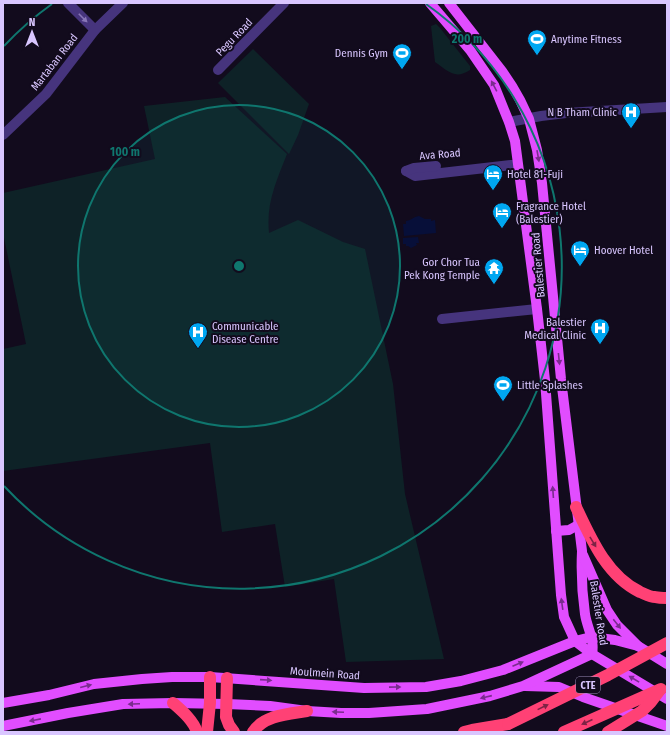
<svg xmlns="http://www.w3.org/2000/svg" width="670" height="735" viewBox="0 0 670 735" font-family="'Fira Sans Condensed',sans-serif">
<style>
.green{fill:#0e2227}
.water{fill:#070f39}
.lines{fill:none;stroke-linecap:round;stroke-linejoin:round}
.minor{stroke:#46347d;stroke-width:10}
.primary{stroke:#e14dff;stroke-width:10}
.motorway{stroke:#ff4175;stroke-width:12}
.motorway-bridge{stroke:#ff4175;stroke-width:12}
.oneway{fill:#8876b8}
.oneway2{fill:#7a2c8e}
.oneway3{fill:#7d2345}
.ring{fill:none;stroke:#0f766e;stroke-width:2}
.labels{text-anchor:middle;stroke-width:4;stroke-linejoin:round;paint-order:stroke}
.shield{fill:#120b1d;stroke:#9d8ebb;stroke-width:1}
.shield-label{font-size:10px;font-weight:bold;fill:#d9c6ff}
.street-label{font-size:11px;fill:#d9c6ff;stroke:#120b1d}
.poi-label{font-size:11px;fill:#d9c6ff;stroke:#120b1d;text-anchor:start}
.centre{fill:#0f766e;stroke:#120b1d;stroke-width:2}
.ring-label{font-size:12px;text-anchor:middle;font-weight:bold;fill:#0f766e;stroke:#120b1d;stroke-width:4;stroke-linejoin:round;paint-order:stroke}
</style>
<rect width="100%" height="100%" fill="#120b1d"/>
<g class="green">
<path d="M436,24L440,28L470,66V70C455,80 448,71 435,62L431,26Z"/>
<path d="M253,49L309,104L298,135L289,154L218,83Z"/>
<path d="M225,97L287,154C276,182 266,203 269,233L298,220L343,242L365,249L393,384L405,494L444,659L346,662L334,579L285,587L275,524L222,532L210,443L3,471V349L26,344L3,233V193L155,159L144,106Z"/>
</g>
<g class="water">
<path d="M419,216L425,219H431V221L435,220L436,233L404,236L403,224H406V221C412,220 413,217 419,216Z"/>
<path d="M418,237L419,243H416L417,245L411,248L408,246H406V244H403V238Z"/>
</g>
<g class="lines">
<g class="minor">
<path d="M68,3L95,30"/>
<path d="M218,70L284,3"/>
<path d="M509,122L541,116L566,113L667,107"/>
<path d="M3,135L46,94L95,30L123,3"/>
<path d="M406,171L415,176L511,165L518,166"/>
<path d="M406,171L414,168L436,166"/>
<path d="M442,319L537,309"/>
</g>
<g class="primary">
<path d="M430,3L470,50L494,85L509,122L515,141L537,309L545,380L561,595L564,617L575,641L592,654L667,699"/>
<path d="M449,3L502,71L512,86L520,100L529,119L537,150L542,183L561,379L582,551C581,572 582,593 585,614C587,628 595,639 592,654"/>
<path d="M556,531L569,530L578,525"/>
<path d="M583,555L607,610L617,625L638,646L667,664"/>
<path d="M525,686L559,687L583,697L667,726"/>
<path d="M3,703L49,695L94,684L142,679L172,677H210L364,688L426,687L461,681L503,670L575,641L591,637L615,640L638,646"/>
<path d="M3,726L68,713L123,704L173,703L227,704L270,706L307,711L341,713H369L427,709L490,696L523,686L592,654"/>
</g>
<g class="motorway">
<path d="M576,507C591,539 607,576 640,592C645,594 650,597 655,597C659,598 663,598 667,598"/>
<path d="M227,678L226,717L229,725L234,732"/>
<path d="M173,703C182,711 193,720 197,732"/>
<path d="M207,732L210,703V677"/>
<path d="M253,732C264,715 289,714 307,711"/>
<path d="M464,732L472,730L508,724"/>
</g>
<g class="motorway-bridge">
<path d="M508,724L608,675L667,643"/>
<path d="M564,732L661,689"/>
<path d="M608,732L642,711L651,702L660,690"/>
</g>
</g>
<defs><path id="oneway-solid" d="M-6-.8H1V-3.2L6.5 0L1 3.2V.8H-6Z"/></defs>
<use class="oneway" href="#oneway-solid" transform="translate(83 18) rotate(45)"/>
<g class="oneway2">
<use href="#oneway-solid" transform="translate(494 86) rotate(-118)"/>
<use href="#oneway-solid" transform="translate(538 156) rotate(80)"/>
<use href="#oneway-solid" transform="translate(559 359) rotate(84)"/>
<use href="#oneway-solid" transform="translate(553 492) rotate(-94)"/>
<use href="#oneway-solid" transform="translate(562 604) rotate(-98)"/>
<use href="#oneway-solid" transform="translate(617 624) rotate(52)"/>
<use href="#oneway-solid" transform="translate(518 664) rotate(-23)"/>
<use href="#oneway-solid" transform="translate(634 679) rotate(-149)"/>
<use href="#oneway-solid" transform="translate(266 680) rotate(4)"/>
<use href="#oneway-solid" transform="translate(86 686) rotate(-14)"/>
<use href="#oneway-solid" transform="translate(395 687) rotate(-1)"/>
<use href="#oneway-solid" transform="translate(486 697) rotate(167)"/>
<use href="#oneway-solid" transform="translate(134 704) rotate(178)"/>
<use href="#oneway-solid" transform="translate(338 712) rotate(-178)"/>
<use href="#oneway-solid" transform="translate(35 720) rotate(169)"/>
</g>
<g class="oneway3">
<use href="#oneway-solid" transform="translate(593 542) rotate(59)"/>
<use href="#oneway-solid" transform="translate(543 707) rotate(-26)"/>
<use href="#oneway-solid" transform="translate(587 722) rotate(156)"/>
</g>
<circle cx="239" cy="266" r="161" fill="#0f766e" fill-opacity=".12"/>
<g class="ring">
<circle cx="239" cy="266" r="161"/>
<path d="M4 46A322 322 0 0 1 52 4M426 4A322 322 0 1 1 4 486"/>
</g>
<defs>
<g id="stadium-pin" transform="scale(1)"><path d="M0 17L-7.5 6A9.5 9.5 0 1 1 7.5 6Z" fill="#00a7f1" stroke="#120b1d"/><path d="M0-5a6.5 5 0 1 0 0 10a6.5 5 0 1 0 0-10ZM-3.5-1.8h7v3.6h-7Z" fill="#fff"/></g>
<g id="hospital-pin" transform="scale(1)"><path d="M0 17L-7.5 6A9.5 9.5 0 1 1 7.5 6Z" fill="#00a7f1" stroke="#120b1d"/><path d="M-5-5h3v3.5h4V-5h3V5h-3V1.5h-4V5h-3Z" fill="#fff"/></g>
<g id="hotel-pin" transform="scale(1)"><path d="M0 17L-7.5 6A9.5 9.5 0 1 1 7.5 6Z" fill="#00a7f1" stroke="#120b1d"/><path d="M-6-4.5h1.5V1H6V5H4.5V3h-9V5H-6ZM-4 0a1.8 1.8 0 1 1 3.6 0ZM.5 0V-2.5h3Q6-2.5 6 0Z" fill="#fff"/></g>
<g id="temple-pin" transform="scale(1)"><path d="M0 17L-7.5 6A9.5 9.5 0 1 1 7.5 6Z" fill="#00a7f1" stroke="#120b1d"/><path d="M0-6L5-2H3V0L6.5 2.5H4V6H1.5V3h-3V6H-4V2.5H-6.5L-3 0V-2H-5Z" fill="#fff"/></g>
</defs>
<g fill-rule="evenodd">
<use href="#stadium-pin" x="537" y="39"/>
<use href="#stadium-pin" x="402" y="53"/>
<use href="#hospital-pin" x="631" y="112"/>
<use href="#hotel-pin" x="493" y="174"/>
<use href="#hotel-pin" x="502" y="212"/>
<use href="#hotel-pin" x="580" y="250"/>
<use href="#temple-pin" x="494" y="268"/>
<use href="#hospital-pin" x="600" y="328"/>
<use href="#hospital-pin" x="198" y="332"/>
<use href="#stadium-pin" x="503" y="385"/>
</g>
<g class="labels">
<rect class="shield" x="576" y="677" width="24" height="16" rx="3"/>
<g class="shield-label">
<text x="588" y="689">CTE</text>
</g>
<g class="street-label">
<text transform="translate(234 37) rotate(-46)" y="4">Pegu Road</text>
<text transform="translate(54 62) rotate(-52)" y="4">Martaban Road</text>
<text transform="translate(440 154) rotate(-5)" y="4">Ava Road</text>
<text transform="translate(538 265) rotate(-95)" y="4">Balestier Road</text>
<text transform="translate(599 613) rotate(81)" y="4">Balestier Road</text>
<text transform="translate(325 673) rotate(4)" y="4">Moulmein Road</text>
</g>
<g class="poi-label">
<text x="551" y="43">Anytime Fitness</text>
<text x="388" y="57" text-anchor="end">Dennis Gym</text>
<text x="617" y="116" text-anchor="end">N B Tham Clinic</text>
<text x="507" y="178">Hotel 81-Fuji</text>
<text x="516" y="210">Fragrance Hotel<tspan x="516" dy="13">(Balestier)</tspan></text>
<text x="594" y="254">Hoover Hotel</text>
<text x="480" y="266" text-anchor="end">Gor Chor Tua<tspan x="480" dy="13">Pek Kong Temple</tspan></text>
<text x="586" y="326" text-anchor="end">Balestier<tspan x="586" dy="13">Medical Clinic</tspan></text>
<text x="212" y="330">Communicable<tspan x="212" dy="13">Disease Centre</tspan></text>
<text x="517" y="389">Little Splashes</text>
</g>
</g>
<circle cx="239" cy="266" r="6" class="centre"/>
<g class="ring-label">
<text x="467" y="43">200 m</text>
<text x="125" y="156">100 m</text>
</g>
<rect width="670" height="735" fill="none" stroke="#d9c6ff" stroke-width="8"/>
<g transform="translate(32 32)" stroke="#120b1d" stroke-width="3" paint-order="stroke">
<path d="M0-3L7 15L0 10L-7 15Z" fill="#d9c6ff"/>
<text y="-6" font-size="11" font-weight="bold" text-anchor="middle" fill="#d9c6ff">N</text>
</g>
</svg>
